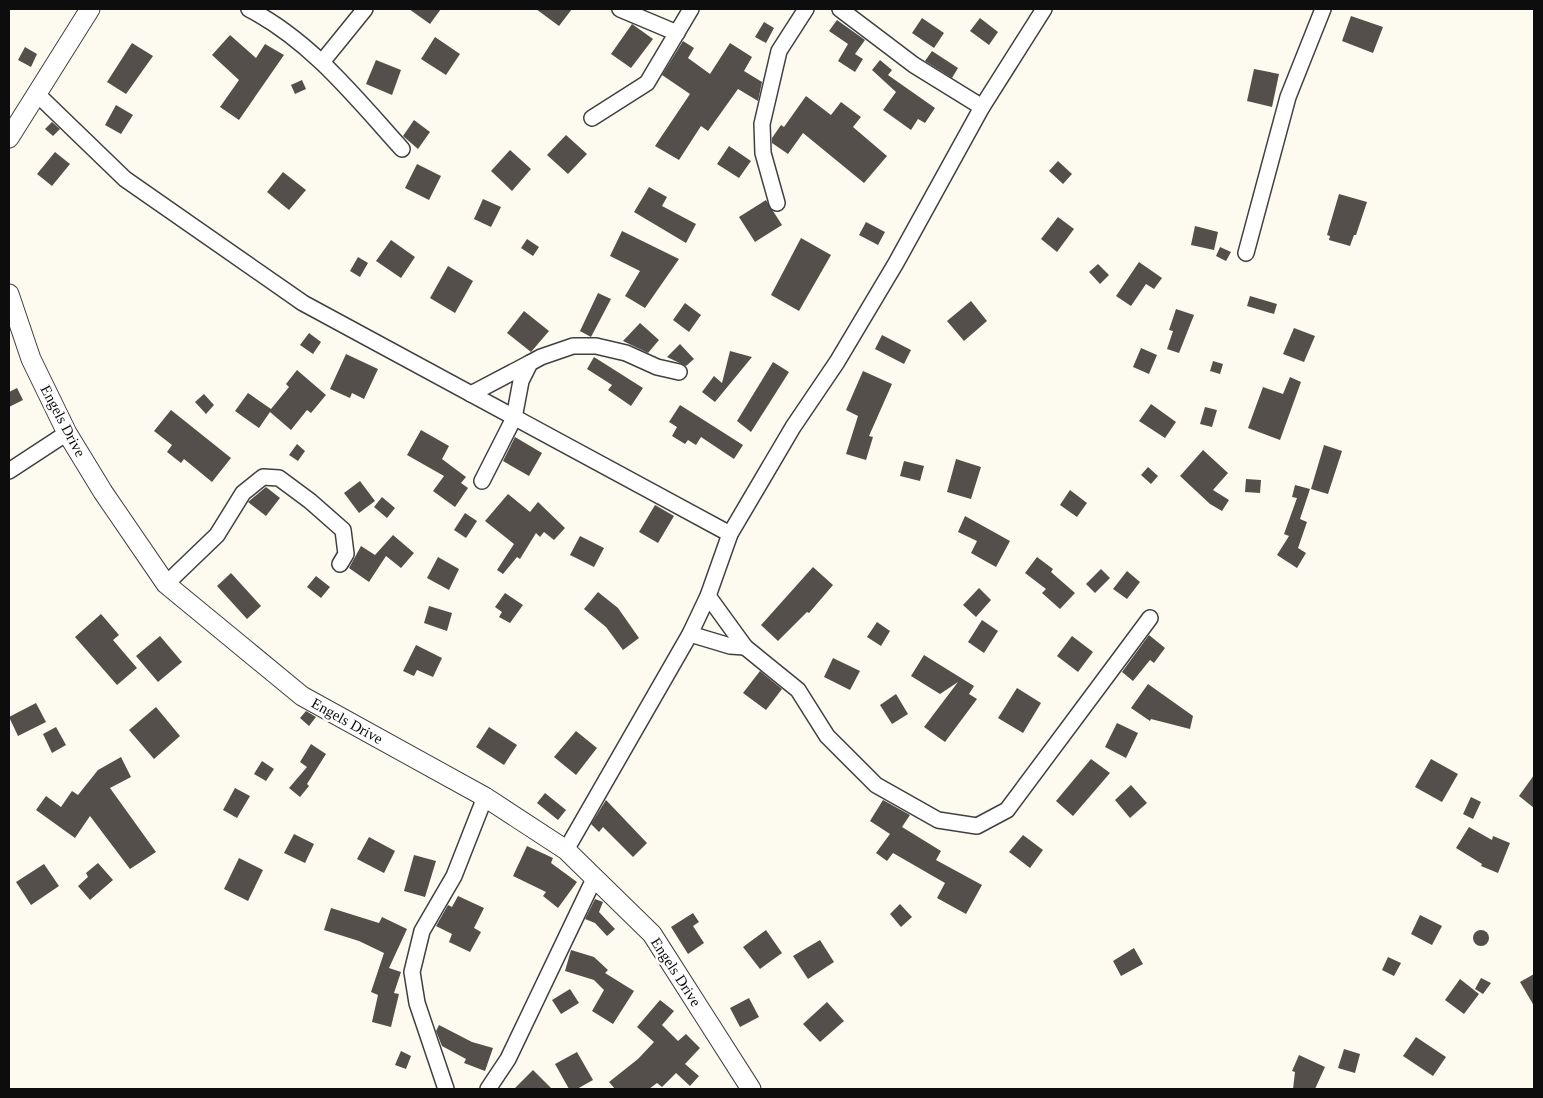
<svg xmlns="http://www.w3.org/2000/svg" width="1543" height="1098" viewBox="0 0 1543 1098" font-family="Georgia,serif">
<style>
.building{fill:#554f4b}
.lines{fill:none;stroke-linecap:round;stroke-linejoin:round}
.minor-casing{stroke:#404040;stroke-width:18}
.tertiary-casing{stroke:#404040;stroke-width:21}
.minor{stroke:#fff;stroke-width:15}
.tertiary{stroke:#fff;stroke-width:19}
.labels{text-anchor:middle;stroke-width:5;stroke-linejoin:round;paint-order:stroke}
.street-label{font-size:15px;fill:#0d0d0d;stroke:#fff}
</style>
<rect width="100%" height="100%" fill="#fdfbf0"/>
<g class="building">
<path d="M409,9H441L430,24Z"/>
<path d="M536,9H572L559,26Z"/>
<path d="M1351,16L1383,27L1373,53L1342,41Z"/>
<path d="M922,18L944,33L934,48L912,33Z"/>
<path d="M980,18L998,32L989,45L970,31Z"/>
<path d="M837,20L865,40L855,54L863,59L855,72L838,61L848,44L829,31Z"/>
<path d="M764,22L774,28L766,43L755,37Z"/>
<path d="M632,24L653,39L631,68L611,54Z"/>
<path d="M230,35L256,58L265,44L284,55L239,120L220,107L239,80L212,55Z"/>
<path d="M435,37L460,54L446,75L421,59Z"/>
<path d="M683,41L694,48L688,58L710,74L730,43L752,57L744,71L762,82L758,101L738,89L708,131L701,126L679,160L655,146L690,94L662,75Z"/>
<path d="M132,43L153,56L126,94L107,82Z"/>
<path d="M25,47L37,54L31,67L18,60Z"/>
<path d="M932,51L958,68L952,78L925,61Z"/>
<path d="M376,60L401,70L392,95L366,84Z"/>
<path d="M880,60L892,70L888,75L935,108L925,123L918,119L911,130L883,110L896,92L872,70Z"/>
<path d="M1254,69L1279,74L1272,107L1247,101Z"/>
<path d="M302,80L306,89L295,94L291,85Z"/>
<path d="M806,96L831,115L841,102L861,117L853,127L887,156L864,183L803,133L788,154L772,143V138L781,125L784,127Z"/>
<path d="M116,105L133,115L121,134L105,125Z"/>
<path d="M414,120L430,132L418,149L403,136Z"/>
<path d="M52,122L60,129L53,136L45,129Z"/>
<path d="M566,135L587,154L568,174L547,155Z"/>
<path d="M729,146L751,161L739,178L717,164Z"/>
<path d="M510,150L531,169L512,191L491,171Z"/>
<path d="M55,152L70,164L52,186L37,174Z"/>
<path d="M1058,161L1072,174L1063,184L1049,171Z"/>
<path d="M417,164L441,176L429,200L405,188Z"/>
<path d="M283,172L306,190L289,210L267,192Z"/>
<path d="M649,187L667,197L662,206L696,224L686,243L634,212Z"/>
<path d="M1339,194L1367,202L1356,235H1354L1350,246L1329,240L1330,236L1327,235Z"/>
<path d="M483,199L501,207L491,227L474,219Z"/>
<path d="M766,200L782,225L755,242L739,217Z"/>
<path d="M1058,217L1074,229L1057,252L1041,239Z"/>
<path d="M866,222L885,232L878,245L859,235Z"/>
<path d="M1195,226L1218,232L1214,250L1191,245Z"/>
<path d="M622,231L679,259L645,308L625,296L640,271L610,256Z"/>
<path d="M801,238L831,255L799,311L771,295Z"/>
<path d="M527,239L539,247L533,256L521,248Z"/>
<path d="M391,240L415,257L401,278L376,261Z"/>
<path d="M1220,247L1231,252L1226,261L1216,256Z"/>
<path d="M358,257L368,263L360,277L350,271Z"/>
<path d="M1139,262L1162,278L1154,289L1146,284L1131,306L1116,296Z"/>
<path d="M1098,264L1109,275L1100,284L1089,272Z"/>
<path d="M448,266L473,281L455,313L430,298Z"/>
<path d="M598,293L611,299L591,337L580,331Z"/>
<path d="M1250,296L1277,304L1274,314L1247,306Z"/>
<path d="M971,301L987,321L964,341L947,321Z"/>
<path d="M685,303L701,315L689,332L673,320Z"/>
<path d="M1176,309L1194,315L1179,353L1167,349L1173,331L1169,330Z"/>
<path d="M524,311L549,331L531,352L507,333Z"/>
<path d="M640,323L659,340L648,353L623,341Z"/>
<path d="M1294,328L1315,336L1304,362L1283,354Z"/>
<path d="M309,333L321,342L313,354L300,345Z"/>
<path d="M882,335L911,350L904,364L875,349Z"/>
<path d="M680,344L694,359L686,366L667,357Z"/>
<path d="M1141,348L1157,355L1149,374L1133,367Z"/>
<path d="M730,351L752,357L715,402L702,392L714,376L722,383Z"/>
<path d="M346,354L378,369L364,399L352,393L350,398L330,389Z"/>
<path d="M594,357L643,388L631,406L608,390L612,385L587,369Z"/>
<path d="M1213,361L1223,364L1220,374L1210,371Z"/>
<path d="M773,362L789,372L751,432L737,421Z"/>
<path d="M297,370L326,395L311,413L307,410L291,430L270,412L259,428L235,411L248,393L271,409L289,387L286,384Z"/>
<path d="M863,371L892,384L869,436L873,437L866,460L846,454L858,416L846,410Z"/>
<path d="M1290,377L1301,382L1280,440L1248,428L1263,387L1283,394Z"/>
<path d="M17,388L23,400L9,407V392Z"/>
<path d="M204,394L214,405L206,414L195,402Z"/>
<path d="M1151,404L1176,422L1165,438L1139,421Z"/>
<path d="M680,405L743,445L734,459L701,437L696,445L688,440L685,444L672,436L677,427L669,422Z"/>
<path d="M1205,407L1217,410L1212,427L1200,424Z"/>
<path d="M171,410L231,458L212,482L184,459L181,463L167,452L172,445L154,431Z"/>
<path d="M421,430L449,446L442,459L466,477L461,483L468,488L455,507L433,491L444,476L407,455Z"/>
<path d="M515,437L542,453L529,476L503,461Z"/>
<path d="M297,444L305,451L298,461L289,455Z"/>
<path d="M1324,445L1342,451L1328,494L1311,489Z"/>
<path d="M1203,450L1228,473L1213,490L1229,500L1222,511L1210,504L1180,476Z"/>
<path d="M956,459L981,467L971,499L947,492Z"/>
<path d="M904,461L924,466L920,481L900,476Z"/>
<path d="M1148,467L1158,476L1151,484L1141,475Z"/>
<path d="M1246,479L1261,480L1260,493L1245,492Z"/>
<path d="M360,481L375,501L359,513L344,493Z"/>
<path d="M1295,485L1310,489L1300,519L1307,522L1298,548L1306,553L1297,568L1277,555L1289,536L1284,534L1297,498L1292,497Z"/>
<path d="M266,487L280,498L266,516L248,502Z"/>
<path d="M1070,490L1087,503L1077,517L1060,505Z"/>
<path d="M508,494L530,512L538,502L565,528L554,540L544,532L540,537L536,533L520,559L517,557L503,574L497,570L514,544L485,521Z"/>
<path d="M382,497L395,508L387,518L374,507Z"/>
<path d="M655,505L674,516L658,543L639,532Z"/>
<path d="M465,513L477,521L466,538L454,530Z"/>
<path d="M965,516L1010,541L996,567L971,553L977,541L958,532Z"/>
<path d="M393,535L414,553L401,568L386,556L369,582L349,568L361,546L375,555Z"/>
<path d="M580,536L604,548L594,567L570,555Z"/>
<path d="M438,557L459,569L449,590L427,578Z"/>
<path d="M1037,557L1053,569L1051,572L1075,593L1060,609L1042,593L1046,589L1025,573Z"/>
<path d="M813,567L833,585L809,613L807,612L778,641L761,625Z"/>
<path d="M1101,569L1110,578L1095,593L1086,584Z"/>
<path d="M1127,571L1140,582L1127,599L1113,589Z"/>
<path d="M231,573L261,606L247,619L217,586Z"/>
<path d="M316,576L330,587L321,598L307,587Z"/>
<path d="M979,588L991,600L976,617L963,605Z"/>
<path d="M598,592L618,608L639,638L623,650L606,627L584,609Z"/>
<path d="M505,593L523,605L510,623L499,617L502,612L495,607Z"/>
<path d="M429,606L452,613L447,631L424,623Z"/>
<path d="M101,614L119,635L113,640L137,668L117,685L75,637Z"/>
<path d="M982,620L998,631L984,653L968,642Z"/>
<path d="M877,622L890,631L881,646L867,637Z"/>
<path d="M1149,635L1165,648L1154,663L1150,660L1133,681L1122,672Z"/>
<path d="M160,636L182,662L158,682L136,656Z"/>
<path d="M1072,636L1093,652L1078,672L1057,656Z"/>
<path d="M416,645L442,658L433,677L417,670L414,676L403,671Z"/>
<path d="M924,655L974,686L969,694L977,699L945,742L924,727L958,682L940,694L911,676Z"/>
<path d="M833,658L860,671L850,690L824,677Z"/>
<path d="M760,671L782,689L766,710L743,693Z"/>
<path d="M1148,684L1193,716L1190,729L1151,719L1150,721L1131,708Z"/>
<path d="M1017,688L1041,703L1023,733L998,718Z"/>
<path d="M896,694L908,714L892,724L880,705Z"/>
<path d="M36,703L46,722L18,736L9,717Z"/>
<path d="M156,707L180,736L154,759L129,730Z"/>
<path d="M306,711L316,717L309,726L300,718Z"/>
<path d="M1117,723L1138,733L1126,758L1105,747Z"/>
<path d="M56,727L66,745L52,753L43,734Z"/>
<path d="M489,727L517,745L504,765L476,747Z"/>
<path d="M576,731L597,748L576,775L554,757Z"/>
<path d="M311,744L326,754L307,784L309,786L300,797L289,788L307,767L300,762Z"/>
<path d="M121,757L131,777L110,788L156,852L130,869L90,816L75,838L36,810L46,796L61,807L72,791L78,795L98,770Z"/>
<path d="M1091,759L1110,773L1073,816L1056,801Z"/>
<path d="M1431,759L1458,774L1442,802L1415,787Z"/>
<path d="M262,761L274,769L266,781L254,774Z"/>
<path d="M1534,775V808L1519,796Z"/>
<path d="M1131,785L1147,803L1130,818L1115,800Z"/>
<path d="M235,788L250,796L237,818L223,810Z"/>
<path d="M545,793L566,810L558,820L537,803Z"/>
<path d="M1471,797L1481,802L1473,819L1463,814Z"/>
<path d="M606,800L647,843L633,857L603,827L599,832L591,824Z"/>
<path d="M883,800L910,815L902,827L941,851L936,860L982,885L966,914L937,898L945,883L893,853L887,861L876,853L890,834L870,821Z"/>
<path d="M1469,827L1492,840L1493,836L1510,843L1498,873L1481,866L1482,864L1456,848Z"/>
<path d="M294,834L314,844L305,863L284,853Z"/>
<path d="M1023,835L1043,850L1030,868L1009,852Z"/>
<path d="M369,837L395,851L384,873L357,859Z"/>
<path d="M527,846L553,858L551,863L577,882L558,908L543,896L546,892L513,876Z"/>
<path d="M414,855L436,861L425,897L404,891Z"/>
<path d="M239,858L263,870L248,901L224,889Z"/>
<path d="M98,863L113,880L90,900L78,886L88,877L86,873Z"/>
<path d="M44,864L59,886L31,905L16,882Z"/>
<path d="M458,896L484,908L474,928L481,932L470,952L449,942L452,934L436,926L448,905L452,907Z"/>
<path d="M595,899L603,902L599,912L615,929L607,936L595,923L585,919Z"/>
<path d="M900,904L912,917L901,927L890,914Z"/>
<path d="M331,908L379,923L382,917L407,929L389,968L401,972L394,993L399,994L391,1027L372,1022L378,995L371,992L384,953L359,941L324,930Z"/>
<path d="M693,913L699,922L693,926L704,943L688,954L671,927Z"/>
<path d="M1420,915L1442,926L1432,945L1411,934Z"/>
<circle cx="1481" cy="938" r="8"/>
<path d="M766,930L782,953L760,969L743,947Z"/>
<path d="M820,940L834,962L808,979L793,956Z"/>
<path d="M1134,948L1143,964L1121,976L1113,961Z"/>
<path d="M571,950L594,957L608,970L605,973L634,991L613,1024L592,1011L604,990L594,980L565,971Z"/>
<path d="M1388,957L1401,963L1394,976L1382,970Z"/>
<path d="M1534,974V1006L1520,982Z"/>
<path d="M1481,978L1491,983L1483,994L1475,989Z"/>
<path d="M1460,979L1479,994L1464,1014L1445,1000Z"/>
<path d="M570,989L579,1003L561,1014L552,1000Z"/>
<path d="M749,998L759,1017L740,1027L730,1008Z"/>
<path d="M660,1000L674,1011L662,1025L678,1041L686,1034L700,1048L685,1064L699,1076L690,1086L676,1073L662,1087L657,1083L649,1089H615L609,1082L638,1059L654,1042L637,1027Z"/>
<path d="M827,1002L844,1021L820,1042L803,1024Z"/>
<path d="M439,1025L472,1042L493,1048L485,1071L464,1063L466,1059L442,1046L436,1031Z"/>
<path d="M1416,1037L1446,1057L1433,1076L1403,1056Z"/>
<path d="M1344,1049L1360,1054L1355,1073L1338,1068Z"/>
<path d="M401,1051L411,1056L406,1069L395,1065Z"/>
<path d="M577,1052L593,1080L577,1089H569L555,1064Z"/>
<path d="M1299,1055L1325,1067L1315,1089H1293L1295,1072L1292,1071Z"/>
<path d="M533,1070L552,1089H514Z"/>
</g>
<g class="lines">
<g class="minor-casing">
<g id="minor">
<path d="M249,9C311,41 356,98 402,149"/>
<path d="M620,9L677,33"/>
<path d="M840,9L914,65L982,107"/>
<path d="M322,62L365,9"/>
<path d="M37,94L125,179L303,303L730,534"/>
<path d="M592,118L647,83L691,9"/>
<path d="M777,203L763,153L762,124L779,51L806,9"/>
<path d="M1246,253L1288,97L1323,9"/>
<path d="M471,394L530,363"/>
<path d="M9,471L67,433"/>
<path d="M482,481L514,418L521,381L530,363L541,357L573,346H596L626,353L657,367L679,372"/>
<path d="M166,584L217,535L243,493L263,477L279,478L310,501L343,530L346,554L340,564"/>
<path d="M708,596L745,647L798,690L827,736L876,785L938,820L977,826L1007,810L1150,618"/>
<path d="M690,634L730,646L745,647"/>
<path d="M566,850L690,634L708,596L730,534L793,427L837,362L896,263L982,107L1044,9"/>
<path d="M446,1089L417,1003L412,972L422,931L454,876L485,797"/>
<path d="M488,1089L508,1059L594,879"/>
</g>
</g>
<g class="tertiary-casing">
<g id="tertiary">
<path d="M9,138L90,9"/>
<path d="M9,294L31,359L67,433L103,492L166,584L302,696L485,797L566,850L652,934L751,1089"/>
</g>
</g>
<use href="#minor" class="minor"/>
<use href="#tertiary" class="tertiary"/>
</g>
<g class="labels">
<g class="street-label">
<text transform="translate(63 421) rotate(62)" y="5">Engels Drive</text>
<text transform="translate(347 721) rotate(29)" y="5">Engels Drive</text>
<text transform="translate(676 972) rotate(57)" y="5">Engels Drive</text>
</g>
</g>
<rect width="1543" height="1098" fill="none" stroke="#0d0d0d" stroke-width="20"/>
</svg>
